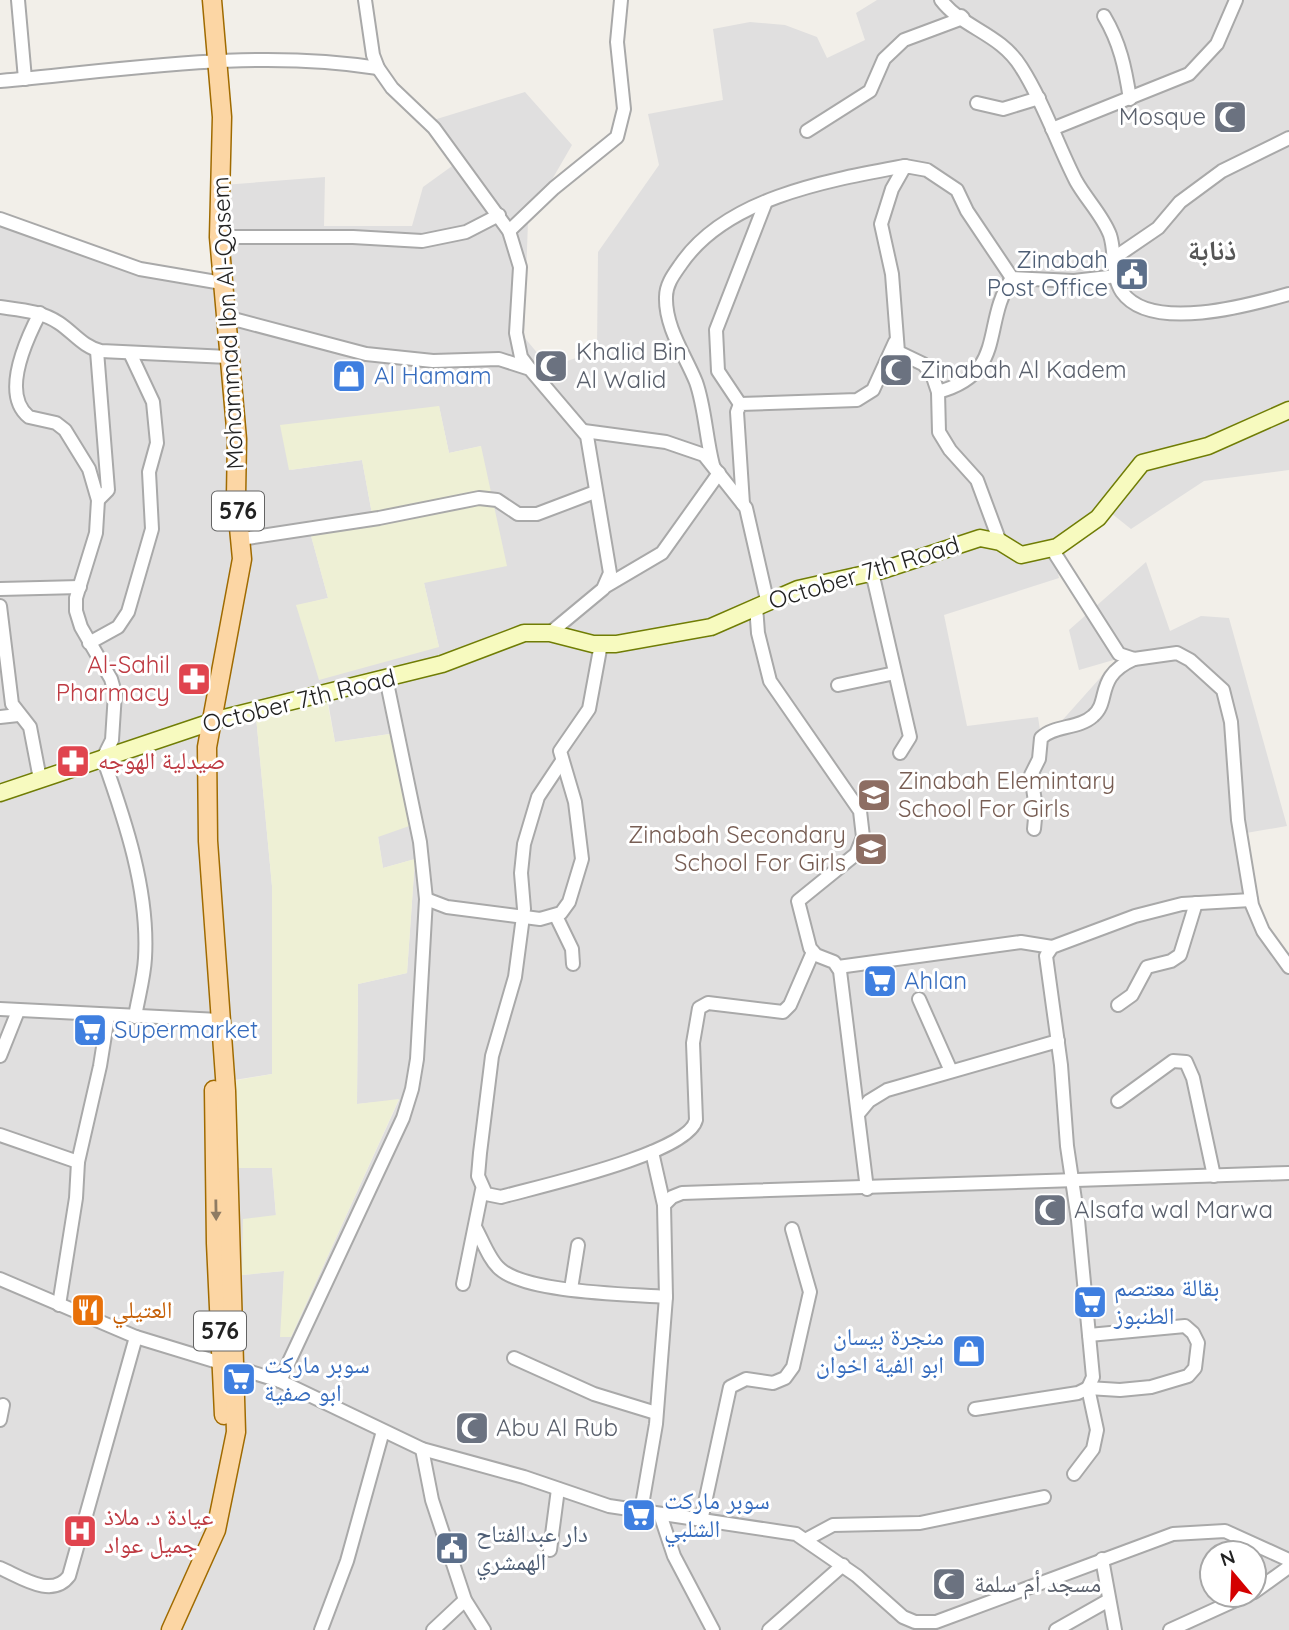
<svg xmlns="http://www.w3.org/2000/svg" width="1289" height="1630" viewBox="0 0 1289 1630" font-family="Quicksand,'Noto Naskh Arabic',sans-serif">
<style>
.residential{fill:#e0dfdf;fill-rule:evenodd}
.farmland{fill:#eef0d5}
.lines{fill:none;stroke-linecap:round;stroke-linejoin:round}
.street-casing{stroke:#a9a9a9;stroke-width:16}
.secondary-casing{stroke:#707d05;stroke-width:19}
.primary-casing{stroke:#a06b00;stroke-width:21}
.street{stroke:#fff;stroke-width:12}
.secondary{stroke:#f7fabf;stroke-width:16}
.primary{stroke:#fcd6a4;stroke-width:18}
.oneway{fill:#8f7c63}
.labels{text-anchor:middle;stroke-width:6;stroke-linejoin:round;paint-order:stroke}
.shield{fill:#fff;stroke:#646464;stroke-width:2}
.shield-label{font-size:23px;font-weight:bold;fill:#222}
.worship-label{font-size:24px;fill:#5b616d;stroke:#fff;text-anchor:start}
.service-label{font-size:24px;fill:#4e5e75;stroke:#fff;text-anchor:end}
.street-label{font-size:24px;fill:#222;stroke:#fff}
.shop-label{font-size:24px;fill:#366cbe;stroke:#fff;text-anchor:start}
.health-label{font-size:24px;fill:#be3a42;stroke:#fff;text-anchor:start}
.education-label{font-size:24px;fill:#785e54;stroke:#fff;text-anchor:start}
.food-label{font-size:24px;fill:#c56008;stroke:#fff;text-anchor:start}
.quarter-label{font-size:28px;font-weight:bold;fill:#555;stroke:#fff}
</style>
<rect width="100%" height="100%" fill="#f2efe9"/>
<path class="residential" d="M877,0H1289V470L1204,481L1131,529L1106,509L1052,546L1059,578L944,615L967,726L1038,717L1042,743L1117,659L1079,670L1069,630L1146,562L1170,631L1201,616L1229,618L1287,826L1246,833L1261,925L1289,971V1630H0V222L215,289L223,185L325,177L324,226H412L423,187L459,161L427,122L525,92L572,145L528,221L524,337L549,367L597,351L598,252L659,165L648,114L723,100L713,29L750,22L785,25L817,37L827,58L865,40L856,13ZM439,406L449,453L481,446L424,583L439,647L296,606L328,598L307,521L372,514L362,460L290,470ZM326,690L335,742L396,733L415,823L378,836L383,868L415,859L407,973L358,984L357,1104L399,1100L291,1337H281L284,1271L242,1275L276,1216L272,1168L234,1080L272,1074V886L255,706ZM1212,1553H1254V1595H1212Z"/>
<g class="farmland">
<path d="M439,406L449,453L481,446L507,566L424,583L439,647L319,680L296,605L328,598L307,521L372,514L362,460L289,470L280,425Z"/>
<path d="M325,690L335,742L397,733L415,824L378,837L383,868L415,859L407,973L358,984L357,1104L399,1099L291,1337H280L284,1271L242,1275L243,1219L276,1215L272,1168H239L233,1081L272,1074V886L255,706Z"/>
</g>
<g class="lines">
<g class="street-casing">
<g id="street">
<path d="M18,0L25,79"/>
<path d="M365,0L373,55L378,68L392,88L434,128L509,231L520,267L516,333L521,357L530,369"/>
<path d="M941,0C962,28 1000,33 1021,67C1044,103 1057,144 1076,181C1086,199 1103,216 1110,235C1116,253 1111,276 1122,292C1151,333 1250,305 1289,294"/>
<path d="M1104,16C1120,43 1125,67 1130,99"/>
<path d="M0,81C124,70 254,48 378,68"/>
<path d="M977,103L1003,109L1039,98"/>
<path d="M1052,129L1189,74L1217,44L1236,0"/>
<path d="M807,131L870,91L884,59L904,40L963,18L961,16"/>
<path d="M0,219L140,269L222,283"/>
<path d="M509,231L554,188L617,137L624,109L617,42L621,0"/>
<path d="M219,237H353L422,241L466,232L499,215"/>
<path d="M1114,258L1158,228L1180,202L1222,171L1289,138"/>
<path d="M0,307C21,310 41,311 59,323C74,333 83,347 101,351L228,357"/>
<path d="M40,313C27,338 0,394 29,417L56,423L65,430L89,469L98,500L96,533L76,598V611L81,627L111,679L115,693L112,740L103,758C125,820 149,891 145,958C144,978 138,998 135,1017"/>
<path d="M226,317L366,354L433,361L499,359L530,369L587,436L610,573L603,589L550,633"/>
<path d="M97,351L108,490L98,500"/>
<path d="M938,392C1008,373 981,324 1012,278"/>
<path d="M740,404L718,371L716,330L765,204"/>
<path d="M584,431L666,442L704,455L746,508L767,600"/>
<path d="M713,465C706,439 705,407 696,382C685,355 665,327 666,297C666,284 674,274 681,264C727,197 830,180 905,166"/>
<path d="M743,504L737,412L740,404L857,400L873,390L895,342"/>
<path d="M241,539L379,518L479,498L497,500L518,514H537L595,492"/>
<path d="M1000,542L977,480L950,450L939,432L938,392L932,374L923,364L898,352L892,274L881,224L892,189L905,166L927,170L957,190L967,211L1012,278L1074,281L1117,276"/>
<path d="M1052,549L1119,654L1134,659L1177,653L1190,660L1223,690L1231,722L1238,820L1252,905L1263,931L1289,967"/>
<path d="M872,572L910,737L900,753"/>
<path d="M606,586L662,553L719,473"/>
<path d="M0,589L80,587"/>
<path d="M0,606L12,704L30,727L40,779"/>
<path d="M756,606L758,633L770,681L860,811L863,837L856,854L798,901L810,948L816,955L834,962L840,971L867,1189"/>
<path d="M89,643L118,627L128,612L152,529L149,472L157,443L153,402L130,353"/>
<path d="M838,685L895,673"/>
<path d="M0,717L18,715"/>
<path d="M562,761L538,797L524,844L521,873L524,909L515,977L492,1056L480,1153L478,1176L486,1194L501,1197C536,1187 688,1154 696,1120L693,1043L699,1008L708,1003L783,1012L790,1005L813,952"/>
<path d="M1034,829L1036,808L1031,775L1039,759L1041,738C1054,725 1079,729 1093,716C1111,701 1094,677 1134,659"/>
<path d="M426,899L447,907L540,919L561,913L569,902L582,859L575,802L560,751L589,709L601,644"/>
<path d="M556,916L572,949L573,964"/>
<path d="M838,967L1021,942L1052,947"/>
<path d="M919,999L951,1071"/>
<path d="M1118,1005L1132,995L1147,967L1171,961L1180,955L1196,903"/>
<path d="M0,1009L219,1020"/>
<path d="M0,1056L18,1011"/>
<path d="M1118,1101L1173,1061L1186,1062L1193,1078L1214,1176"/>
<path d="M859,1113L869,1101L887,1090L1058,1041"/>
<path d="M0,1135L78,1162"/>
<path d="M652,1152L664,1205"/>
<path d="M475,1227C482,1239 489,1260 500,1269C527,1293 628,1294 666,1297"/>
<path d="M0,1279L136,1337L280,1381L422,1449L524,1477L609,1506L796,1534L857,1576L903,1617L915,1622H936L1173,1534L1225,1531L1289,1560"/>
<path d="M463,1284L482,1190"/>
<path d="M571,1289L578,1245"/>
<path d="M59,1305L76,1198L78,1162L100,1066L108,1016"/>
<path d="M514,1358L594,1394L656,1413"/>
<path d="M280,1381L403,1118L412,1089L417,1059L426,899L420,842L386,678"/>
<path d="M975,1409L1078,1393L1088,1388L1120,1390L1151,1387L1188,1376L1195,1368L1198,1343L1193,1333L1185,1326L1089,1335"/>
<path d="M0,1420L3,1405"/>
<path d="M422,1449L432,1500L465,1600L484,1630"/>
<path d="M1074,1474L1093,1449L1097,1430L1088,1388L1093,1377L1078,1220L1067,1146L1061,1065L1046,956L1052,947L1135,916L1182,904L1251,900"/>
<path d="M641,1511L656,1424L666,1297L664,1205L672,1197L682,1193L1289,1173"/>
<path d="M660,1514L674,1556L713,1630"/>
<path d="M701,1521L730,1387L746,1379L773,1383L785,1378L793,1367L810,1292L792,1229"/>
<path d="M807,1539L833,1525L920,1523L1044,1497"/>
<path d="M550,1550L558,1489"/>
<path d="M1102,1559L1115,1630"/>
<path d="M0,1568C21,1577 52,1599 69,1576L136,1337"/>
<path d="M1254,1592L1289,1567"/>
<path d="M321,1630L347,1561L383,1431"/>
<path d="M433,1630L465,1600"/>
<path d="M769,1630L843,1565"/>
<path d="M1056,1630L1109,1600"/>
<path d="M1170,1630L1247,1595"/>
</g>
</g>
<g class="secondary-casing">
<path id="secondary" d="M0,793L220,719L442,664L524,633H550L593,644H616L711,627L798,589L883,570L980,538L1000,542L1021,555L1057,547L1098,518L1142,463L1208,446L1289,410"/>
</g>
<g class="primary-casing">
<g id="primary">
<path d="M214,1090L216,1243L224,1415"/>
<path d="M171,1630L216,1530L236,1432L226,1091L208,841L207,747L242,559L236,496L237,439L219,237L222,117L212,0"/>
</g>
</g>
<use href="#street" class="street"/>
<use href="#secondary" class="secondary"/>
<use href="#primary" class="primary"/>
</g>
<defs><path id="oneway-solid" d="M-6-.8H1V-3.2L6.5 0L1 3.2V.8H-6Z" transform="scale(1.75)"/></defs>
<use class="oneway" href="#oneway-solid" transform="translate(216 1210) rotate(89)"/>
<defs>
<g id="mosque-square" transform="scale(1.75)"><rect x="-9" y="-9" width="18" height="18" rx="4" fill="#6b7280" stroke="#fff"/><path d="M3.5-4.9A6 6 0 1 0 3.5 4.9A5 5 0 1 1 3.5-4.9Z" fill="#fff"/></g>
<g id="civic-square" transform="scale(1.75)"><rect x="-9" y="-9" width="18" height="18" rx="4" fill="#5c6f8a" stroke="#fff"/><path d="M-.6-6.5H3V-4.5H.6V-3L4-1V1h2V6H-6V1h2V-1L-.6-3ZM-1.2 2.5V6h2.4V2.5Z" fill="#fff"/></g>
<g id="shop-square" transform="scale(1.75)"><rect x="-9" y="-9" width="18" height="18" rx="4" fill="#3f7fe0" stroke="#fff"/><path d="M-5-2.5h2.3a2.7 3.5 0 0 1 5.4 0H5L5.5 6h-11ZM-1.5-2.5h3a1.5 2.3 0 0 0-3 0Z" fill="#fff"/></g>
<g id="pharmacy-square" transform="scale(1.75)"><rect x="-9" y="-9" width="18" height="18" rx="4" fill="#e0444e" stroke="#fff"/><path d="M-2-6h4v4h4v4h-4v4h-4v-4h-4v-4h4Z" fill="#fff"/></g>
<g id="school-square" transform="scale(1.75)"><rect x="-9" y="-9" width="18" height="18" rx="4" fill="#8d6e63" stroke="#fff"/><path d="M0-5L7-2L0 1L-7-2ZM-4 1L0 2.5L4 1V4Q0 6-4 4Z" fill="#fff"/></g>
<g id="supermarket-square" transform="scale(1.75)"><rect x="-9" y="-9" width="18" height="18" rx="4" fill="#3f7fe0" stroke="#fff"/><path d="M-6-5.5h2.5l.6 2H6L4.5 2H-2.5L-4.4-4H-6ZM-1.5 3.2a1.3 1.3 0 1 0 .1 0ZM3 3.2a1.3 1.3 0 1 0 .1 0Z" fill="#fff"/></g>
<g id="restaurant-square" transform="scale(1.75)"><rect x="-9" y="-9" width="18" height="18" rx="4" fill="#e8710a" stroke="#fff"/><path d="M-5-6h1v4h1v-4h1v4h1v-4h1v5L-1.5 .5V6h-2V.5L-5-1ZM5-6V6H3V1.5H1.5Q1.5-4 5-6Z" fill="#fff"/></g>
<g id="hospital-square" transform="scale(1.75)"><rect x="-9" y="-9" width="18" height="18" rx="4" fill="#e0444e" stroke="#fff"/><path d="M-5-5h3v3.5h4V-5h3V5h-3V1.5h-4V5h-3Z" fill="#fff"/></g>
</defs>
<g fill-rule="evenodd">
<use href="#mosque-square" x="1230" y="117"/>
<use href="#civic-square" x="1132" y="274"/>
<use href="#mosque-square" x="551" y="366"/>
<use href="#mosque-square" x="896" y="370"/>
<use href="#shop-square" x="349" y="376"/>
<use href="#pharmacy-square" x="194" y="679"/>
<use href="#pharmacy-square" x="73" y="761"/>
<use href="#school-square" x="874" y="795"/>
<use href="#school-square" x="871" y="849"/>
<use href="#supermarket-square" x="880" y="981"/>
<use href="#supermarket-square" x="90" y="1030"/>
<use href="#mosque-square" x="1050" y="1210"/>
<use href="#supermarket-square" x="1090" y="1302"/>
<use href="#restaurant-square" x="88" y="1310"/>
<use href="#shop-square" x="969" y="1351"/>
<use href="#supermarket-square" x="239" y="1379"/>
<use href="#mosque-square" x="472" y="1428"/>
<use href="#supermarket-square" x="639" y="1515"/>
<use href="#hospital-square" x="80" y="1531"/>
<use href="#civic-square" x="452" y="1548"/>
<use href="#mosque-square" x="949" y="1584"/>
</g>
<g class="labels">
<g class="shield">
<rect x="212" y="491.5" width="52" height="39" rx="5"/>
<rect x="194" y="1311.5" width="52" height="39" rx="5"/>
</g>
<g class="shield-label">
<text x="238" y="519">576</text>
<text x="220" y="1339">576</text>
</g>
<g class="worship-label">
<text x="1206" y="125" text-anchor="end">Mosque</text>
<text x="576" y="360">Khalid Bin<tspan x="576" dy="28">Al Walid</tspan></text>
<text x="920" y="378">Zinabah Al Kadem</text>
<text x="1074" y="1218">Alsafa wal Marwa</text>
<text x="496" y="1436">Abu Al Rub</text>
<text x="974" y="1592">مسجد أم سلمة</text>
</g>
<g class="service-label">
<text x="1108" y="268">Zinabah<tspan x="1108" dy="28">Post Office</tspan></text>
<text x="476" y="1542" text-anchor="start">دار عبدالفتاح<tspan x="476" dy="28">الهمشري</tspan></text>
</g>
<g class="street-label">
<text transform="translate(228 323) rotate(-93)" y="8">Mohammad Ibn Al-Qasem</text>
<text transform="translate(864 573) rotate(-17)" y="8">October 7th Road</text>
<text transform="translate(299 701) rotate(-14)" y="8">October 7th Road</text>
</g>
<g class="shop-label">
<text x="374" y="384">Al Hamam</text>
<text x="904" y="989">Ahlan</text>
<text x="114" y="1038">Supermarket</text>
<text x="1114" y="1296">بقالة معتصم<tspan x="1114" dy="28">الطنبوز</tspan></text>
<text x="944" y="1345" text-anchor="end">منجرة بيسان<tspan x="944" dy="28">ابو الفية اخوان</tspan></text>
<text x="264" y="1373">سوبر ماركت<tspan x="264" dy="28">ابو صفية</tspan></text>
<text x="664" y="1509">سوبر ماركت<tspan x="664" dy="28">الشلبي</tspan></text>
</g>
<g class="health-label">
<text x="170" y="673" text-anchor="end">Al-Sahil<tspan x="170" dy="28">Pharmacy</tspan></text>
<text x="98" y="769">صيدلية الهوجه</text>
<text x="104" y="1525">عيادة د. ملاذ<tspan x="104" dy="28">جميل عواد</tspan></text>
</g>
<g class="education-label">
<text x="898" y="789">Zinabah Elemintary<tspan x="898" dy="28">School For Girls</tspan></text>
<text x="846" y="843" text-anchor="end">Zinabah Secondary<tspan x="846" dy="28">School For Girls</tspan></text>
</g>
<g class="food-label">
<text x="112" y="1318">العتيلي</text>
</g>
<g class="quarter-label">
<text x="1212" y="260">ذنابة</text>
</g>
</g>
<g transform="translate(1233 1574) rotate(341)"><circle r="33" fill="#ffffff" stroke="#a7a7a7" stroke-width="2"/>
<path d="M0-5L12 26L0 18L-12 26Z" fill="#d40000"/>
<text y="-10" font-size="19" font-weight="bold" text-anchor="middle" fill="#222222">N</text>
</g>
</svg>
